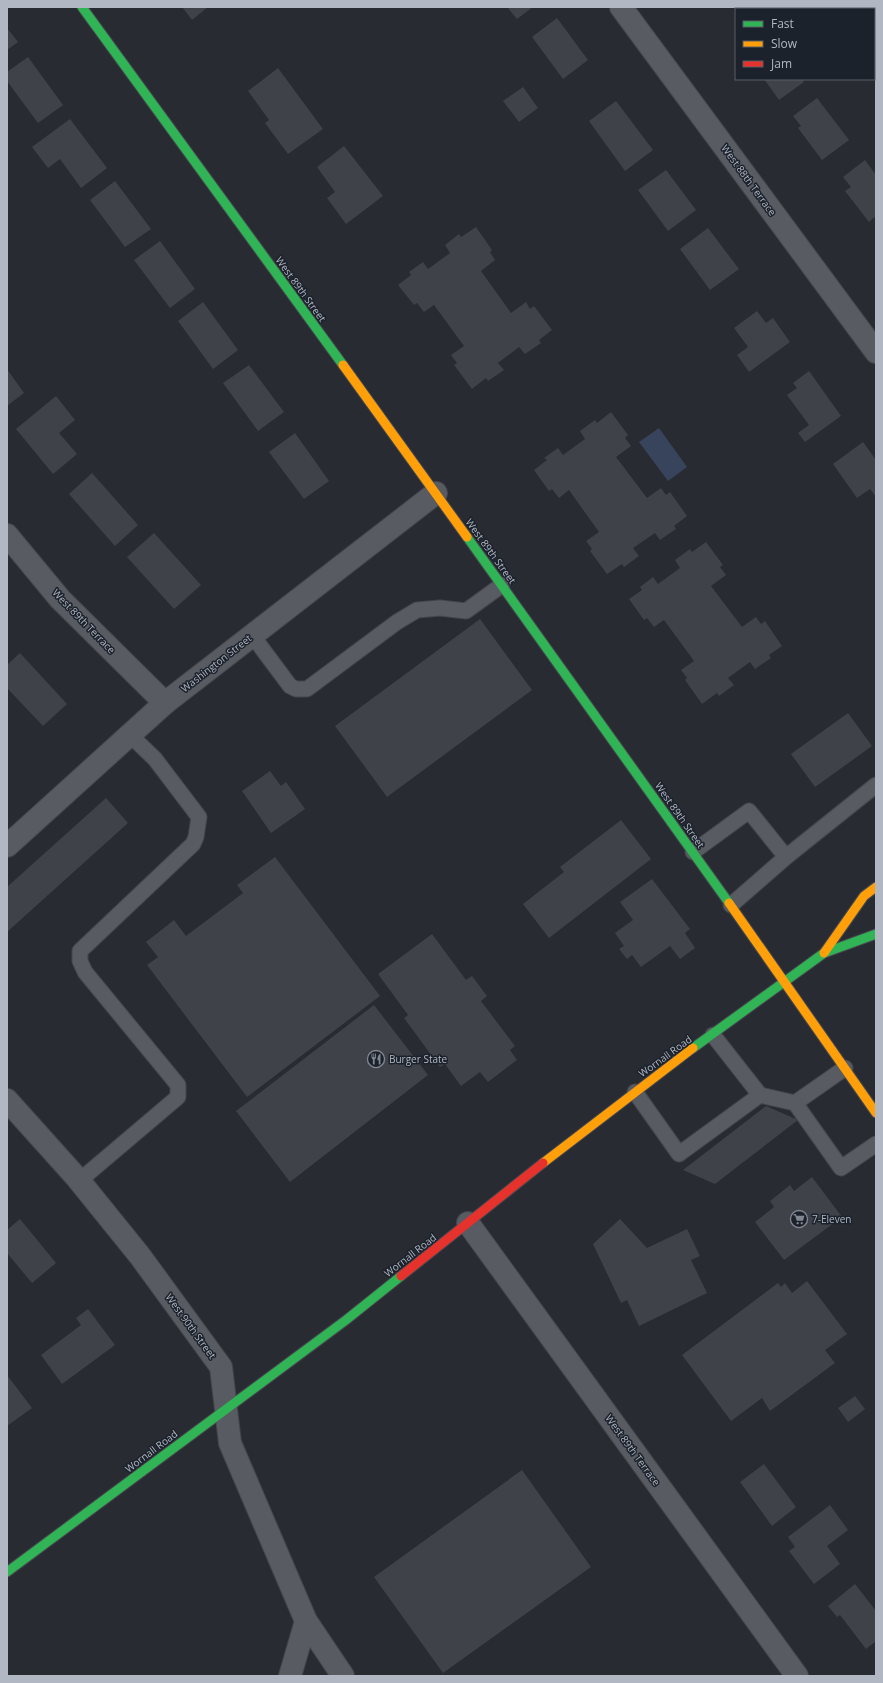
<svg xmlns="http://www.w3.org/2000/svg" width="883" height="1683" viewBox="0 0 883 1683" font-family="'Open Sans',sans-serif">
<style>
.water{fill:#38445b}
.building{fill:#3f4248}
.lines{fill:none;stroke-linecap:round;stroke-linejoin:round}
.lane-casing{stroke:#44464c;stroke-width:17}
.street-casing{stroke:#44464c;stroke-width:24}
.fast-casing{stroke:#46484f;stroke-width:11}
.slow-casing{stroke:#46484f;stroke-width:11}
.jam-casing{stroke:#46484f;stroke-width:11}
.lane{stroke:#585b61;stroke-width:15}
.street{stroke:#585b61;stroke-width:22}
.fast{stroke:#30b455;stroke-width:9}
.slow{stroke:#ff9f0a;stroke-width:9}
.jam{stroke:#e5322d;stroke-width:9}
.labels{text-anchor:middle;stroke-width:3;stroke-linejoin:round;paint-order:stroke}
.street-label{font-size:10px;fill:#b2b7c4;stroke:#1c222c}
.poi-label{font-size:10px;fill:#b2b7c4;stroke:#1c222c;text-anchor:start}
</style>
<rect width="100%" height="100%" fill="#282b32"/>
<path class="water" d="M659,428L687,467L668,481L639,442Z"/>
<g class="building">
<path d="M182,7H208L192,20Z"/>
<path d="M507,7H533L517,19Z"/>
<path d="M557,18L588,60L563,79L532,37Z"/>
<path d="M7,28L18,42L7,50Z"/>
<path d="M28,57L63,105L38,123L7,81V72Z"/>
<path d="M278,68L323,129L288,154L265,123L269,120L248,91Z"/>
<path d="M764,79H802L804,82L779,100Z"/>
<path d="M523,87L538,108L519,122L503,101Z"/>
<path d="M817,98L849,140L822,160L798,128L801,126L793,116Z"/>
<path d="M616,101L653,150L625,171L589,121Z"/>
<path d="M70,119L107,168L81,188L60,159L48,168L32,147Z"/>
<path d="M344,146L383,196L346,224L327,198L335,192L317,167Z"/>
<path d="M865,160L876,175V216L869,222L845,191L851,187L843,177Z"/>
<path d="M666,170L696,210L668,231L638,190Z"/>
<path d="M115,181L151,229L125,247L90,200Z"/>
<path d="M476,227L492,250L490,252L495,260L481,271L511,313L526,302L530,309L534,306L552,330L539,340L541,343L525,354L519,347L498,363L504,370L488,381L486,378L472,389L454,365L457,363L451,355L464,346L434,305L424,312L417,303L414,305L398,285L411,275L409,272L423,262L428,269L450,253L445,245L459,234L461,237Z"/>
<path d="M708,228L739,269L710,290L680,249Z"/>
<path d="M160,241L195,289L170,308L134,260Z"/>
<path d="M203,302L238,350L213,369L178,321Z"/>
<path d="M757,311L766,323L773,318L790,342L749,372L737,355L748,347L734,328Z"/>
<path d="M249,365L284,412L258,431L223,383Z"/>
<path d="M7,369L24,393L7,406Z"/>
<path d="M809,371L841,416L805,442L798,433L809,425L787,395L797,388L793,383Z"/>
<path d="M56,396L75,420L59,433L77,454L53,474L16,429Z"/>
<path d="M611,412L628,435L625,438L631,446L616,457L647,498L661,488L666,495L670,492L687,516L674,526L676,529L660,540L655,533L633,548L639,556L624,567L622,564L607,574L590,551L592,549L586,541L599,532L569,490L559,498L552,489L549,491L534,470L547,460L544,458L558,448L563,455L585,439L580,431L595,420L597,423Z"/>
<path d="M295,433L329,481L304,499L269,452Z"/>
<path d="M863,442L876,460V497L870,489L857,498L833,464Z"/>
<path d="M92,473L138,525L115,546L69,494Z"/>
<path d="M154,533L201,585L174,609L127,557Z"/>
<path d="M706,542L723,565L720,567L726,575L711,586L742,627L756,617L761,624L765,621L782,646L769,655L771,658L755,669L750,662L728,678L734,685L719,696L717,693L702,704L685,680L687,678L681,670L694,661L664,620L654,627L647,618L644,620L629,599L642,590L640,587L653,577L658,584L680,568L675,560L690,549L692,552Z"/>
<path d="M480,619L532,690L387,797L335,726Z"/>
<path d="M20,653L67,704L43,726L7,688V665Z"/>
<path d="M848,713L872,746L815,787L791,754Z"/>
<path d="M270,771L281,786L286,782L305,809L271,833L242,791Z"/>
<path d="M106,798L128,823L7,932V887Z"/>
<path d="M621,820L651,859L549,938L523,904L564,872L560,867Z"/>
<path d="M275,857L380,996L247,1097L147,965L158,957L146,942L174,920L186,936L243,893L237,885Z"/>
<path d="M652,879L690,929L685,933L695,948L680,959L670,946L641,967L632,955L627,959L619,949L624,946L615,933L633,920L620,902Z"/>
<path d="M432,934L466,980L472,976L487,996L481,1001L515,1046L510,1050L517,1060L488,1082L480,1072L461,1086L445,1064L440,1067L404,1018L408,1015L378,974Z"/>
<path d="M374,1005L428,1075L290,1182L236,1111Z"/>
<path d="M766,1106L798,1120L715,1184L683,1170Z"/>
<path d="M812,1177L842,1217L784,1260L755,1222L774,1207L770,1201L790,1185L794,1191Z"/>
<path d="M20,1219L56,1263L32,1283L7,1253V1230Z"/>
<path d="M620,1219L647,1248L687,1229L700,1256L691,1260L707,1293L639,1326L627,1300L621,1303L593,1244Z"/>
<path d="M807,1281L847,1334L825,1350L835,1363L770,1411L762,1398L731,1421L682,1355L778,1283L781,1287L785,1283L792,1293Z"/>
<path d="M88,1309L115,1345L62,1384L41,1355L81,1325L76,1318Z"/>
<path d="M7,1375L32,1408L7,1426Z"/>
<path d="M855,1396L865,1409L848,1422L838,1408Z"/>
<path d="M764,1464L796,1507L772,1526L740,1482Z"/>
<path d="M522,1470L591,1567L443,1673L374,1577Z"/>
<path d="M830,1505L848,1530L827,1546L840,1564L814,1584L789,1551L795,1547L788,1537Z"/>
<path d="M855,1584L876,1611V1641L866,1649L840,1615L837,1617L828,1606Z"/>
</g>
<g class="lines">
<g class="lane-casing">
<g id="lane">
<path d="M252,635L290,686L296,689H307L397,622L417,610L440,608L466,611L502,585"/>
<path d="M693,852L749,811L786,857"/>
<path d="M731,905L786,857L876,785"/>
<path d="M845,1068L795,1103L841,1168L876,1144"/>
<path d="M635,1092L679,1154L760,1095L713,1035"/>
<path d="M760,1095L795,1103"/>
<path d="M79,1181L178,1097V1085L85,972L80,961V951L193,844L196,837L199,817L155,759L129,734"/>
</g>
</g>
<g class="street-casing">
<g id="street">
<path d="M621,7L876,352"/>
<path d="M7,535L60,599L165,703"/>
<path d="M7,846L165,703L436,493"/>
<path d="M7,1100L77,1178L140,1256L221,1367L230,1443L306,1621L343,1676"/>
<path d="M468,1223L797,1676"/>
<path d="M290,1676L306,1621"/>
</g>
</g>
<g class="fast-casing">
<g id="fast">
<path d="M82,7L343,365"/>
<path d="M467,537L729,903"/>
<path d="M693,1048L824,953L876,934"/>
<path d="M7,1572L346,1320L401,1276"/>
</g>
</g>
<g class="slow-casing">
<g id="slow">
<path d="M343,365L467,537"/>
<path d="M729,903L876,1113"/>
<path d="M824,953L864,896L876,887"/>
<path d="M543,1163L693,1048"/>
</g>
</g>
<g class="jam-casing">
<path id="jam" d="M401,1276L543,1163"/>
</g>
<use href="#lane" class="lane"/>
<use href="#street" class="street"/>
<use href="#fast" class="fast"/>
<use href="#slow" class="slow"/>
<use href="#jam" class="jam"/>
</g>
<defs>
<g id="restaurant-ring" transform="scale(0.9)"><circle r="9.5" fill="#1c222c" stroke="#828691" stroke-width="1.5"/><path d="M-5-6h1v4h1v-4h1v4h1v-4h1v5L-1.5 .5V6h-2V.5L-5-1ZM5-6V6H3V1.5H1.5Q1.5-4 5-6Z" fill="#828691"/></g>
<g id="supermarket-ring" transform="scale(0.9)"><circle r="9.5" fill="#1c222c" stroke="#828691" stroke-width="1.5"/><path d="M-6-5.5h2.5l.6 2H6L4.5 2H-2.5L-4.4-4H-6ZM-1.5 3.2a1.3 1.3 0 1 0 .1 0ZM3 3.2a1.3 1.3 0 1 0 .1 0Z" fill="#828691"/></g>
</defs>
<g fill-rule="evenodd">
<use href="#restaurant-ring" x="376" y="1059"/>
<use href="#supermarket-ring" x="799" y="1219"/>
</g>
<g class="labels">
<g class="street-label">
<text transform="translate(749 180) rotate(54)" y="4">West 88th Terrace</text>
<text transform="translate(301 289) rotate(54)" y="4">West 89th Street</text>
<text transform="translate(491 551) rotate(54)" y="4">West 89th Street</text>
<text transform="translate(84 621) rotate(46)" y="4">West 89th Terrace</text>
<text transform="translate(216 663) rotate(-38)" y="4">Washington Street</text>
<text transform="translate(680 815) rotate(55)" y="4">West 89th Street</text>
<text transform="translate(665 1056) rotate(-36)" y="4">Wornall Road</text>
<text transform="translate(410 1255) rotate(-38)" y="4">Wornall Road</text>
<text transform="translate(191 1326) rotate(54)" y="4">West 90th Street</text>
<text transform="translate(633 1450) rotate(54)" y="4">West 89th Terrace</text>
<text transform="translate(151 1451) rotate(-37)" y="4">Wornall Road</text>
</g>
<g class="poi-label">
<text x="389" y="1063">Burger State</text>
<text x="812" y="1223">7-Eleven</text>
</g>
</g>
<rect width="883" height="1683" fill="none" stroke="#b2b7c4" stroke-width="16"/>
<rect x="735" y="8" width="140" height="72" fill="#1c222c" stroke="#585e69"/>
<rect x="743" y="21" width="20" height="6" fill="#30b455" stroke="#585e69"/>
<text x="771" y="28" font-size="12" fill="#b2b7c4">Fast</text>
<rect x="743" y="41" width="20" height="6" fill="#ff9f0a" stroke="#585e69"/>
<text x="771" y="48" font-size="12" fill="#b2b7c4">Slow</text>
<rect x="743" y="61" width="20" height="6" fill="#e5322d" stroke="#585e69"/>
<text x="771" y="68" font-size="12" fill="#b2b7c4">Jam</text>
</svg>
